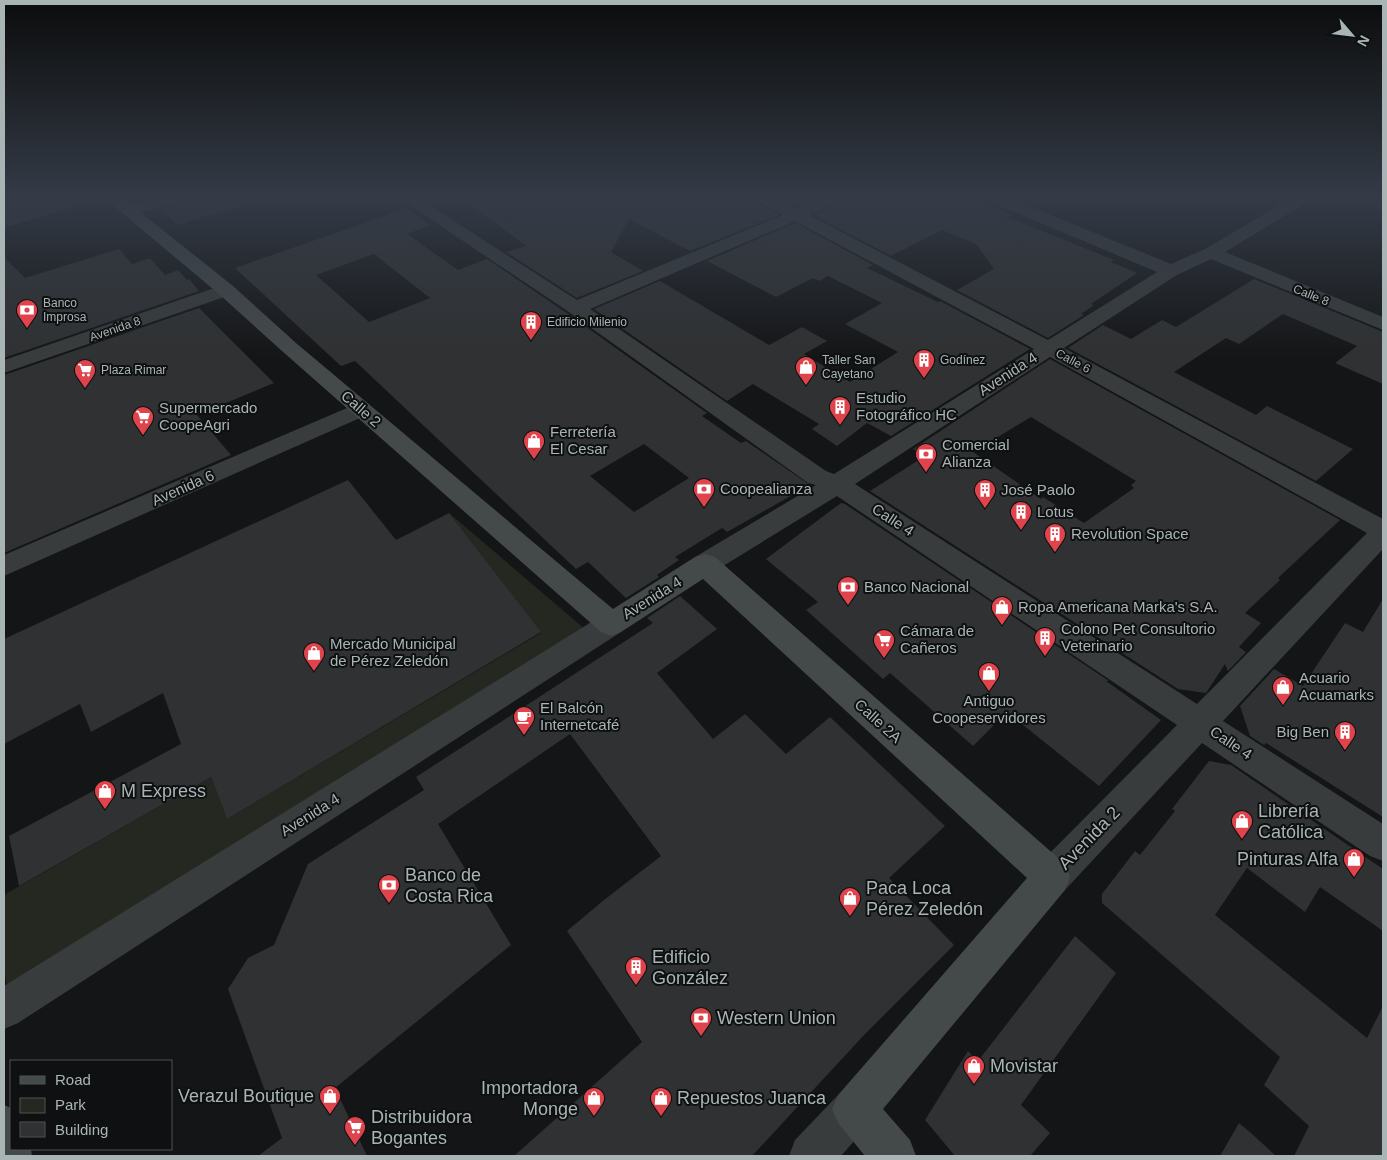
<svg xmlns="http://www.w3.org/2000/svg" width="1387" height="1160" viewBox="0 0 1387 1160" font-family="Arial,sans-serif">
<style>
.green{fill:#252821}
.building{fill:#2f3132;fill-rule:evenodd}
.lines{fill:none;stroke-linecap:round;stroke-linejoin:round}
.lane{fill:#383c3c;fill-rule:evenodd}
.street{fill:#383c3c;fill-rule:evenodd}
.secondary{fill:#444a4a;fill-rule:evenodd}
.labels{text-anchor:middle;stroke-width:4;stroke-linejoin:round;paint-order:stroke}
.far-street-label{font-size:12px;fill:#a8b5b4;stroke:#0f1011}
.far-poi-label{font-size:12px;fill:#a8b5b4;stroke:#0f1011;text-anchor:start}
.street-label{font-size:15px;fill:#a8b5b4;stroke:#0f1011}
.poi-label{font-size:15px;fill:#a8b5b4;stroke:#0f1011;text-anchor:start}
.near-poi-label{font-size:18px;fill:#a8b5b4;stroke:#0f1011;text-anchor:start}
.near-street-label{font-size:18px;fill:#a8b5b4;stroke:#0f1011}
</style>
<rect width="100%" height="100%" fill="#141516"/>
<path class="green" d="M449,513L586,630L7,987L4,966V895L211,777L227,819L541,633Z"/>
<g class="building">
<path d="M4,196H90L91,202L4,228Z"/>
<path d="M196,196H253L254,202L177,225L161,209L192,201Z"/>
<path d="M459,196H750L753,201L779,215L690,251L629,219L611,252L643,271L577,298L506,252L526,246Z"/>
<path d="M776,196H822L797,207Z"/>
<path d="M851,196H907L922,202L935,196H968L1011,215L1007,217L1114,260L1111,262L1137,273L1091,304L1094,305L1081,314L1084,315L1048,338L957,290L994,269L976,244L942,230L891,256L813,215L848,201Z"/>
<path d="M407,208L430,225L407,234L458,270L487,259L568,314L707,413L702,416L741,443L746,441L810,485L727,532L722,528L675,557L679,560L657,575L659,577L626,598L588,562L576,569L355,361L341,366L235,268ZM374,254L430,298L369,322L316,275ZM644,444L689,478L634,512L590,476Z"/>
<path d="M795,223L873,265L867,268L938,302L940,301L1030,349L891,436L867,423L837,446L812,429L819,424L753,384L727,401L594,309L660,281L769,345L802,327L827,341L804,354L850,382L898,352L845,324L882,303L828,276L819,281L813,278L776,297L707,261Z"/>
<path d="M119,249L132,264L150,258L165,275L178,270L187,280L189,279L199,291L4,358V257L25,278Z"/>
<path d="M1254,279L1383,332V384L1335,363L1357,346L1283,314L1239,344L1226,338L1174,372L1256,415L1267,406L1353,449L1316,481L1068,348L1103,325L1131,339L1162,320L1176,327Z"/>
<path d="M199,308L274,383L197,415L231,455L4,553V375Z"/>
<path d="M1050,359L1340,520L1278,578L1280,580L1245,613L1261,623L1239,647L1246,652L1228,671L1225,664L1206,693L1178,689L870,491L925,456L913,449ZM1031,417L1136,481L1131,485L1134,488L1084,523L1043,497L1041,499L973,452Z"/>
<path d="M348,480L396,540L449,513L541,632L227,819L211,777L19,886L9,836L181,744L163,693L91,732L80,704L4,744V639Z"/>
<path d="M841,503L845,504L1109,681H1106L1161,720L1099,786L1007,712L973,746L890,673L883,679L806,610L818,602L766,559Z"/>
<path d="M680,596L717,629L657,673L713,739L745,714L786,754L830,717L945,826L889,878L954,945L865,1034L752,1156H514L642,1042L567,931L604,900L661,856L570,734L438,824L511,945L335,1088L367,1156H258L282,1138L228,989L248,958L274,945L308,864L424,790L416,777L653,623L647,618Z"/>
<path d="M1383,599V817L1266,743L1264,745L1250,736L1240,706L1274,669L1303,686L1345,623L1363,632Z"/>
<path d="M1209,761L1231,765L1383,869V931L1320,887L1305,912L1247,868L1215,915L1367,1038L1383,1006V1156H1294L1309,1126L1264,1085L1280,1057L1102,903V894L1135,851L1140,855L1175,811L1172,809Z"/>
<path d="M1075,936L1116,973L1021,1105L1050,1133L1030,1156H955L925,1120L968,1051L978,1061Z"/>
<path d="M1239,1123L1251,1133L1276,1156H1220Z"/>
</g>
<g class="lines">
<path class="lane" d="M422,196H437L413,205L408,202Z"/>
<g class="street">
<path d="M167,196H194L192,199L129,216L123,214L121,211L123,208Z"/>
<path d="M396,196H415L577,300L783,215L754,199L752,196H772L797,209L827,196H849L847,199L809,215L1048,340L1157,272L984,199L982,196H1004L1171,264L1205,249L1295,196H1314L1312,199L1225,252L1383,317V330L1211,259L1177,275L1064,348L1383,519V549L1223,721L1383,824V861L1370,856L1202,743L1065,890L1052,895L1039,890L1034,877L1039,864L1177,725L837,496L715,571L705,574L695,571L691,564L695,557L816,485L808,483L569,312ZM795,221L1034,349L834,474L826,471L590,309ZM1050,357L1367,533L1197,704L855,484Z"/>
<path d="M226,284L233,286L235,290L233,294L4,373V360Z"/>
<path d="M361,402L369,404L372,409L369,414L4,576V555Z"/>
<path d="M611,612L621,616L625,624L621,632L18,1023L4,1029V986L601,616Z"/>
<path d="M854,1087L869,1094L876,1109L869,1124L841,1156H789L795,1140L839,1094Z"/>
</g>
<g class="secondary">
<path d="M102,196H120L233,286L296,343L613,609L695,557L705,554L715,557L1065,864L1070,877L1065,890L883,1109L910,1140L916,1156H865L839,1124L832,1109L839,1094L1027,878L703,579L621,632L611,636L601,632L282,351L219,294Z"/>
<path d="M4,1105L11,1108V1149H31L32,1156H4Z"/>
</g>
</g>
<linearGradient id="sky" x2="0" y2="1"><stop stop-color="#0b0c0c"/><stop offset="0.55" stop-color="#343b47"/><stop offset="1" stop-color="#343b47" stop-opacity="0"/></linearGradient>
<rect width="1387" height="358" fill="url(#sky)"/>
<defs>
<g id="bank-pin" transform="scale(1.125)"><path d="M0 17L-7.5 6A9.5 9.5 0 1 1 7.5 6Z" fill="#df444c" stroke="#0f1011"/><path d="M-6-4H6V4H-6ZM0-2.3a2.3 2.3 0 1 0 0 4.6a2.3 2.3 0 1 0 0-4.6Z" fill="#fff"/></g>
<g id="building-pin" transform="scale(1.125)"><path d="M0 17L-7.5 6A9.5 9.5 0 1 1 7.5 6Z" fill="#df444c" stroke="#0f1011"/><path d="M-4-6H4V6H1V3H-1V6H-4ZM-2.5-4.3h1.7v1.8h-1.7ZM.8-4.3h1.7v1.8H.8ZM-2.5-1h1.7V.8h-1.7ZM.8-1h1.7V.8H.8Z" fill="#fff"/></g>
<g id="shop-pin" transform="scale(1.125)"><path d="M0 17L-7.5 6A9.5 9.5 0 1 1 7.5 6Z" fill="#df444c" stroke="#0f1011"/><path d="M-5-2.5h2.3a2.7 3.5 0 0 1 5.4 0H5L5.5 6h-11ZM-1.5-2.5h3a1.5 2.3 0 0 0-3 0Z" fill="#fff"/></g>
<g id="supermarket-pin" transform="scale(1.125)"><path d="M0 17L-7.5 6A9.5 9.5 0 1 1 7.5 6Z" fill="#df444c" stroke="#0f1011"/><path d="M-6-5.5h2.5l.6 2H6L4.5 2H-2.5L-4.4-4H-6ZM-1.5 3.2a1.3 1.3 0 1 0 .1 0ZM3 3.2a1.3 1.3 0 1 0 .1 0Z" fill="#fff"/></g>
<g id="cafe-pin" transform="scale(1.125)"><path d="M0 17L-7.5 6A9.5 9.5 0 1 1 7.5 6Z" fill="#df444c" stroke="#0f1011"/><path d="M-5.5-4.5H6V0H3Q3 3.5 0 3.5H-2.5Q-5.5 3.5-5.5 0ZM3-3.2v2h1.7v-2ZM-6 4.5H4V6H-6Z" fill="#fff"/></g>
</defs>
<g fill-rule="evenodd">
<use href="#bank-pin" x="27" y="310"/>
<use href="#building-pin" x="531" y="322"/>
<use href="#building-pin" x="924" y="360"/>
<use href="#shop-pin" x="806" y="367"/>
<use href="#supermarket-pin" x="85" y="370"/>
<use href="#building-pin" x="840" y="407"/>
<use href="#supermarket-pin" x="143" y="417"/>
<use href="#shop-pin" x="534" y="441"/>
<use href="#bank-pin" x="926" y="454"/>
<use href="#bank-pin" x="704" y="489"/>
<use href="#building-pin" x="985" y="490"/>
<use href="#building-pin" x="1021" y="512"/>
<use href="#building-pin" x="1055" y="534"/>
<use href="#bank-pin" x="848" y="587"/>
<use href="#shop-pin" x="1002" y="607"/>
<use href="#building-pin" x="1045" y="638"/>
<use href="#supermarket-pin" x="884" y="640"/>
<use href="#shop-pin" x="314" y="653"/>
<use href="#shop-pin" x="989" y="673"/>
<use href="#shop-pin" x="1283" y="687"/>
<use href="#cafe-pin" x="524" y="717"/>
<use href="#building-pin" x="1345" y="732"/>
<use href="#shop-pin" x="105" y="791"/>
<use href="#shop-pin" x="1242" y="821"/>
<use href="#shop-pin" x="1354" y="859"/>
<use href="#bank-pin" x="389" y="885"/>
<use href="#shop-pin" x="850" y="898"/>
<use href="#building-pin" x="636" y="967"/>
<use href="#bank-pin" x="701" y="1018"/>
<use href="#shop-pin" x="974" y="1066"/>
<use href="#shop-pin" x="330" y="1096"/>
<use href="#shop-pin" x="594" y="1098"/>
<use href="#shop-pin" x="661" y="1098"/>
<use href="#supermarket-pin" x="355" y="1127"/>
</g>
<g class="labels">
<g class="far-street-label">
<text transform="translate(1311 295) rotate(22)" y="4">Calle 8</text>
<text transform="translate(115 329) rotate(-19)" y="4">Avenida 8</text>
<text transform="translate(1073 361) rotate(28)" y="4">Calle 6</text>
</g>
<g class="far-poi-label">
<text x="43" y="307">Banco<tspan x="43" dy="14">Improsa</tspan></text>
<text x="547" y="326">Edificio Milenio</text>
<text x="822" y="364">Taller San<tspan x="822" dy="14">Cayetano</tspan></text>
<text x="940" y="364">Godínez</text>
<text x="101" y="374">Plaza Rimar</text>
</g>
<g class="street-label">
<text transform="translate(1008 374) rotate(-33)" y="5">Avenida 4</text>
<text transform="translate(361 409) rotate(41)" y="5">Calle 2</text>
<text transform="translate(183 488) rotate(-24)" y="5">Avenida 6</text>
<text transform="translate(893 520) rotate(33)" y="5">Calle 4</text>
<text transform="translate(652 598) rotate(-32)" y="5">Avenida 4</text>
<text transform="translate(878 721) rotate(42)" y="5">Calle 2A</text>
<text transform="translate(1231 743) rotate(34)" y="5">Calle 4</text>
<text transform="translate(310 815) rotate(-32)" y="5">Avenida 4</text>
</g>
<g class="poi-label">
<text x="856" y="403">Estudio<tspan x="856" dy="17">Fotográfico HC</tspan></text>
<text x="159" y="413">Supermercado<tspan x="159" dy="17">CoopeAgri</tspan></text>
<text x="550" y="437">Ferretería<tspan x="550" dy="17">El Cesar</tspan></text>
<text x="942" y="450">Comercial<tspan x="942" dy="17">Alianza</tspan></text>
<text x="720" y="494">Coopealianza</text>
<text x="1001" y="495">José Paolo</text>
<text x="1037" y="517">Lotus</text>
<text x="1071" y="539">Revolution Space</text>
<text x="864" y="592">Banco Nacional</text>
<text x="1018" y="612">Ropa Americana Marka's S.A.</text>
<text x="1061" y="634">Colono Pet Consultorio<tspan x="1061" dy="17">Veterinario</tspan></text>
<text x="900" y="636">Cámara de<tspan x="900" dy="17">Cañeros</tspan></text>
<text x="330" y="649">Mercado Municipal<tspan x="330" dy="17">de Pérez Zeledón</tspan></text>
<text x="1299" y="683">Acuario<tspan x="1299" dy="17">Acuamarks</tspan></text>
<text x="989" y="706" text-anchor="middle">Antiguo<tspan x="989" dy="17">Coopeservidores</tspan></text>
<text x="540" y="713">El Balcón<tspan x="540" dy="17">Internetcafé</tspan></text>
<text x="1329" y="737" text-anchor="end">Big Ben</text>
</g>
<g class="near-poi-label">
<text x="121" y="797">M Express</text>
<text x="1258" y="817">Librería<tspan x="1258" dy="21">Católica</tspan></text>
<text x="1338" y="865" text-anchor="end">Pinturas Alfa</text>
<text x="405" y="881">Banco de<tspan x="405" dy="21">Costa Rica</tspan></text>
<text x="866" y="894">Paca Loca<tspan x="866" dy="21">Pérez Zeledón</tspan></text>
<text x="652" y="963">Edificio<tspan x="652" dy="21">González</tspan></text>
<text x="717" y="1024">Western Union</text>
<text x="990" y="1072">Movistar</text>
<text x="578" y="1094" text-anchor="end">Importadora<tspan x="578" dy="21">Monge</tspan></text>
<text x="314" y="1102" text-anchor="end">Verazul Boutique</text>
<text x="677" y="1104">Repuestos Juanca</text>
<text x="371" y="1123">Distribuidora<tspan x="371" dy="21">Bogantes</tspan></text>
</g>
<g class="near-street-label">
<text transform="translate(1089 838) rotate(-46)" y="6">Avenida 2</text>
</g>
</g>
<rect width="1387" height="1160" fill="none" stroke="#a8b5b4" stroke-width="10"/>
<rect x="10" y="1060" width="162" height="90" fill="#0f1011" stroke="#4c5252"/>
<rect x="20" y="1076" width="25" height="8" fill="#444a4a" stroke="#4c5252"/>
<text x="55" y="1085" font-size="15" fill="#a8b5b4">Road</text>
<rect x="20" y="1098" width="25" height="15" fill="#252821" stroke="#4c5252"/>
<text x="55" y="1110" font-size="15" fill="#a8b5b4">Park</text>
<rect x="20" y="1122" width="25" height="15" fill="#2f3132" stroke="#4c5252"/>
<text x="55" y="1135" font-size="15" fill="#a8b5b4">Building</text>
<g transform="translate(1352 35) rotate(118)" stroke="#0f1011" stroke-width="4" paint-order="stroke">
<path d="M0-4L9 19L0 12L-9 19Z" fill="#a8b5b4"/>
<text y="-8" font-size="14" font-weight="bold" text-anchor="middle" fill="#a8b5b4">N</text>
</g>
</svg>
